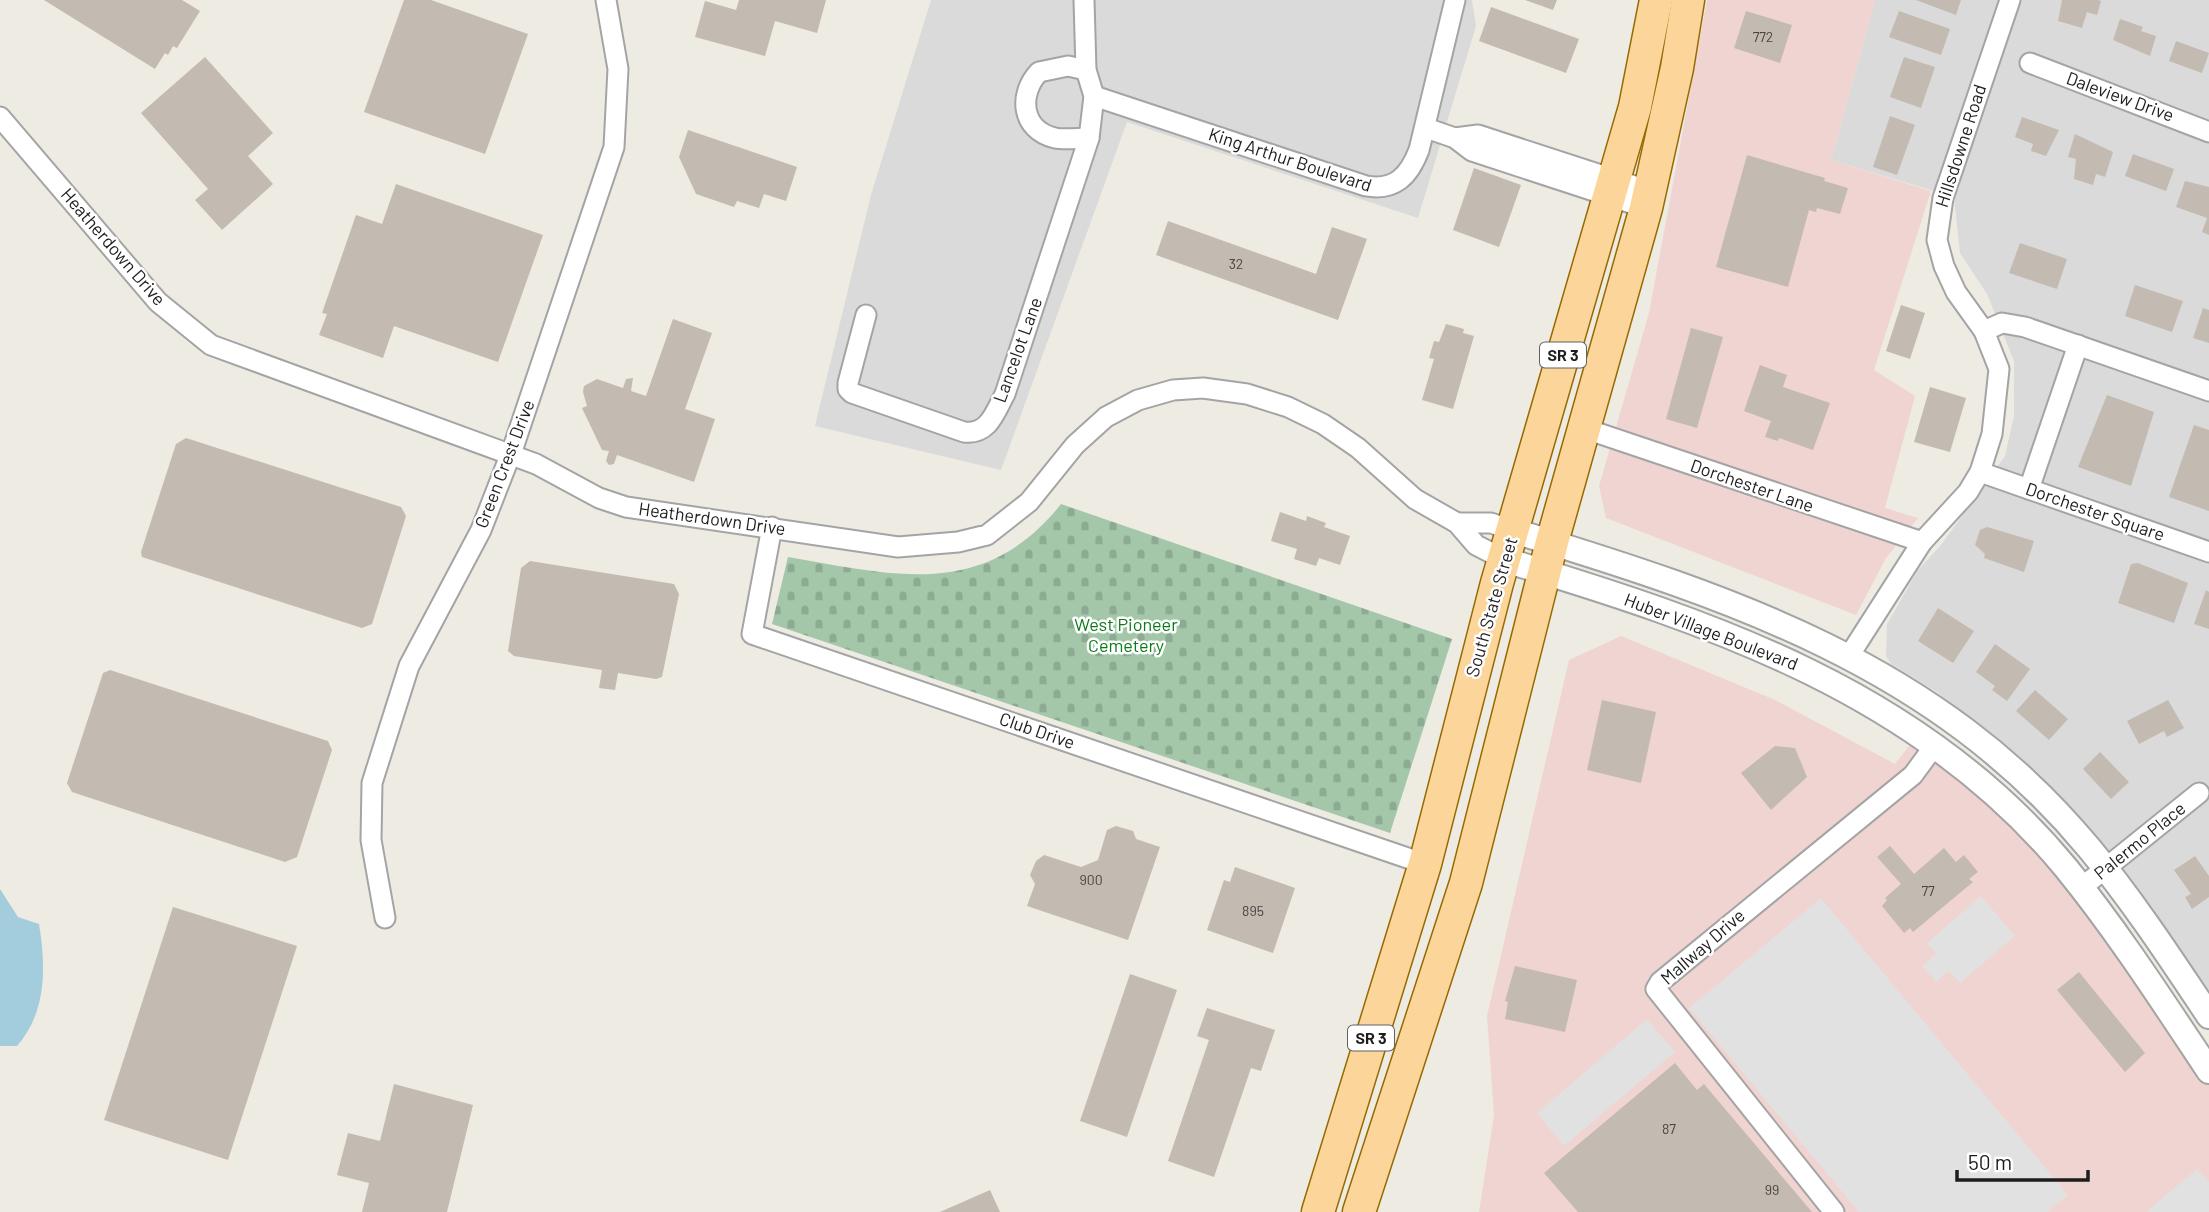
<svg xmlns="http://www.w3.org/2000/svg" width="2209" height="1212" viewBox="0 0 2209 1212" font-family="Barlow,sans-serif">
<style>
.residential{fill:#dbdada}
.commercial{fill:#f0d4d1}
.cemetery{fill:url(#cemetery-stones)}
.parking{fill:#e1e1e1}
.water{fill:#a3cddc}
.building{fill:#c3bab2}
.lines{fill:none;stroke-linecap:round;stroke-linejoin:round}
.minor-casing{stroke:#a4a4a4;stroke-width:23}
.tertiary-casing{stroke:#a4a4a4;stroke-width:28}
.primary-casing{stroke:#966a00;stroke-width:35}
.minor{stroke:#fff;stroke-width:19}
.tertiary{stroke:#fff;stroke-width:24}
.primary{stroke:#fcd59a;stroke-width:32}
.labels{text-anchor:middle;stroke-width:5;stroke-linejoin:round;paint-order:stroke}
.number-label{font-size:14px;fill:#464442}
.shield{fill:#fff;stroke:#616161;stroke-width:2}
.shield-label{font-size:16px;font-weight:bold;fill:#1d1d1d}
.street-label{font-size:18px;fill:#1d1d1d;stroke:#fff}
.park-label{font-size:18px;fill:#0b7b18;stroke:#fff}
</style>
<defs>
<pattern id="cemetery-stones" width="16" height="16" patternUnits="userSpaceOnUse" patternTransform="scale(1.75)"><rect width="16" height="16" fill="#a4c7aa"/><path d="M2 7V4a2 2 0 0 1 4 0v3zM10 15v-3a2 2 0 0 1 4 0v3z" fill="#8daa92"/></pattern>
</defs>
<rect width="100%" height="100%" fill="#eeebe3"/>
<g class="residential">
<path d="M931,0H1472L1476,26L1418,218L1127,122L1001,470L815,426L871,195Z"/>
<path d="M1875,0H2209V993L2067,804L1990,734L1937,692L1891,664L1886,656L1887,624L1918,570L1941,545L2005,456L2014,416V361L1987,294L1960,253L1954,197L1831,160Z"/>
</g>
<g class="commercial">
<path d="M1707,0H1875L1831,160L1931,191L1874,370L1915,396L1885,508L1918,518L1886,558L1856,615L1606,518L1599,486L1649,313Z"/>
<path d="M1621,636L1775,700L1895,764L1919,733L2012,812L2209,1071V1212H1479L1494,1115L1487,1016L1569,660Z"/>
</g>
<path class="cemetery" d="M1061,504L1452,639L1390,833L772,624L788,557C893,575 984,601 1061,504Z"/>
<g class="parking">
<path d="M1981,896L2015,936L1960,983L1949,971L1936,982L1922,966L1936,954L1927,943Z"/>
<path d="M1821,898L2068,1195L2047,1212H1859L1689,1008Z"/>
<path d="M1647,1019L1675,1052L1564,1146L1537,1113Z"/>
<path d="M2197,1169L2209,1182V1212H2146Z"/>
</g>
<path class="water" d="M0,889L18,917L39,924C46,966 47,1012 17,1046H0Z"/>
<g class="building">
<path d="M44,0H182L200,11L177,48L173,46L168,55L165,53L155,69Z"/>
<path d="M404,0H431L528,34L485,154L364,112Z"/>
<path d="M739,0H826L817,33L775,21L765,56L695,37L705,1L736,10Z"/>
<path d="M1525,0H1557L1553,10Z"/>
<path d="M1916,0H1961L1956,15Z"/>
<path d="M2062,0H2098L2101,1L2097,15L2087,12L2082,28L2058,21Z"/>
<path d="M1491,7L1579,39L1566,73L1479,41Z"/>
<path d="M1746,11L1792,25L1780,63L1734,48Z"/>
<path d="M1899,11L1950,29L1941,55L1889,37Z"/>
<path d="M2120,19L2143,27L2141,31L2156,36L2150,56L2113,40Z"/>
<path d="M2176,41L2209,53L2202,73L2169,61Z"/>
<path d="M205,57L273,133L248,156L273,184L222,230L195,200L208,189L141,113Z"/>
<path d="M1904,57L1935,67L1921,108L1890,97Z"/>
<path d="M1890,116L1915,125L1897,175L1873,167Z"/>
<path d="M2022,117L2059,130L2046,156L2031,151L2033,144L2015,137Z"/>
<path d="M688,130L797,167L786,201L764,194L759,208L737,201L734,207L696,194L679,157Z"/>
<path d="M2075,134L2113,152L2105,177L2096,174L2093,185L2074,179L2076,159L2068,157Z"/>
<path d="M2133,154L2174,169L2166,191L2125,176Z"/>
<path d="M1747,155L1825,178L1824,181L1848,188L1840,214L1817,208L1816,212L1809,210L1788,287L1716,267Z"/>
<path d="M1474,168L1521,185L1499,247L1453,230Z"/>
<path d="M2185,181L2209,187V235L2202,232L2207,218L2176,207Z"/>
<path d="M396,184L543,235L498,362L394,326L383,358L319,335L327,314L322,313L356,215L382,224Z"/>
<path d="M1168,221L1316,274L1332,227L1367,239L1338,320L1156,255Z"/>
<path d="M2020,243L2067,259L2057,289L2009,273Z"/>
<path d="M2135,285L2183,301L2172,332L2125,316Z"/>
<path d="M1901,305L1925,313L1910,359L1886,351Z"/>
<path d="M2203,308L2209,310V343L2193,338Z"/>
<path d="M673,319L712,333L685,409L715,419L694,482L617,455L614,464L609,465L606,461L609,451L602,450L582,408L587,406L583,392L584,386L597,379L623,388L626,379L633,378L631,391L646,396Z"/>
<path d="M1446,324L1464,329L1463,333L1474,336L1453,409L1422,400L1434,359L1429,358L1434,341L1439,342Z"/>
<path d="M1691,328L1723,337L1697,428L1666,419Z"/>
<path d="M1760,365L1787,375L1783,387L1830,403L1813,450L1779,438L1778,441L1765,437L1771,421L1744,411Z"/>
<path d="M1930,387L1966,398L1950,452L1914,442Z"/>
<path d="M2107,395L2154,412L2131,486L2078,467Z"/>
<path d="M2194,425L2209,430V511L2169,497Z"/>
<path d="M186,438L401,507L406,516L372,624L362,628L142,557L141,552L176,444Z"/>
<path d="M1280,512L1306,521L1307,516L1326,523L1324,527L1350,536L1340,565L1319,558L1316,566L1294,559L1297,549L1271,541Z"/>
<path d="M1987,527L2034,541L2024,572L1984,558L1985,554L1975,545L1980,530Z"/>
<path d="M530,561L674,584L679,594L662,677L656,679L618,673L615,690L599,688L602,670L514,656L508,651L521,568Z"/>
<path d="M2138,563L2188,583L2174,623L2118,603L2131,564Z"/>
<path d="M2206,590L2209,592V629L2194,624Z"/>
<path d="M1938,608L1974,631L1953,663L1918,641Z"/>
<path d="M1995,644L2030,669L2007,701L1992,690L1995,686L1976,672Z"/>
<path d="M110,670L328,741L332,750L297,857L285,862L72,792L67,783L103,673Z"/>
<path d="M2035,690L2068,719L2049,740L2016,711Z"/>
<path d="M1602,700L1656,712L1641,783L1587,770Z"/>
<path d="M2168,700L2184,728L2167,737L2164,731L2139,744L2127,721Z"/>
<path d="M1775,746L1795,748L1807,777L1771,810L1741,773Z"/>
<path d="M2100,752L2129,782L2111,799L2083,769Z"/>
<path d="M1116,826L1133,831L1136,839L1160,847L1128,940L1027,906L1035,884L1030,875L1036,861L1044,855L1081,867L1098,860L1107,830Z"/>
<path d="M1890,846L1914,874L1944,848L1956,862L1964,855L1978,872L1969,879L1973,882L1913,932L1910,928L1904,933L1882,906L1887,900L1885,898L1901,884L1877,857Z"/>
<path d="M2195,856L2209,876V897L2192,909L2185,897L2191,894L2174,870Z"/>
<path d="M1235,867L1295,888L1273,953L1207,930L1224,880L1230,882Z"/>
<path d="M173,907L297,946L228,1160L104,1120Z"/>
<path d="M1515,966L1577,980L1565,1032L1505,1019L1508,1002L1505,1001Z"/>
<path d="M2079,972L2145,1053L2125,1072L2057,990Z"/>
<path d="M1130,974L1177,990L1127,1137L1080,1121Z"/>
<path d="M1207,1008L1275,1030L1261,1071L1251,1068L1214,1177L1168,1161L1209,1040L1197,1036Z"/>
<path d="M1675,1063L1697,1090L1704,1084L1812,1212H1578L1544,1173Z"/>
<path d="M394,1084L473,1105L447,1212H362L369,1183L337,1175L348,1133L380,1141Z"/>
<path d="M990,1190L1000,1212H940Z"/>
</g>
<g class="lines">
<g class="minor-casing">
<g id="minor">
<path d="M2030,63L2209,132"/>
<path d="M1086,70L1068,66L1039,72C1018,94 1021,130 1055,138C1065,140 1078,138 1089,138"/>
<path d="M1094,96L1366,186C1395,191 1409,176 1419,150L1455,0"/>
<path d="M0,117L158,302L211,345L536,464L599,498L626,507L898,547L958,542L987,535L1029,502L1075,445L1106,417L1138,400L1173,390L1203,388L1247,394L1288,407L1323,424L1358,448L1415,499L1457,523L1476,545L1505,560"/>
<path d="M1426,128L1455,138L1472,151L1646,208"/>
<path d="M1455,138L1478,135L1650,191"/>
<path d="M866,315L848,383V389L852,393L964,432C989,435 995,412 1005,394L1089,138L1094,96L1086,70L1084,0"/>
<path d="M1984,331L2002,323L2025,327L2209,391"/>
<path d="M1583,428L1922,542"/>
<path d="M1980,472L2209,552"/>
<path d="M2029,489L2078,345"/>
<path d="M1457,523H1491L1514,531"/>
<path d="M772,527L752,634L1425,864"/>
<path d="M1849,656L1922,542L1968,492L1980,472L1992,434L1999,369L1984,331L1956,292L1944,266L1937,240L1943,198L2010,0"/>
<path d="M2081,888L2199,793"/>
<path d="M385,918L371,840L372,783L409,666L481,530L513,448L614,147L618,69L606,0"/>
<path d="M1834,1212L1656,989L1660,982L1913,775L1935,745"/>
</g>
</g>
<g class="tertiary-casing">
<g id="tertiary">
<path d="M1514,531C1733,598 1937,665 2089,848C2133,901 2171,959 2209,1016"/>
<path d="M1505,560C1714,623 1922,693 2066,868C2118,932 2163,1002 2209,1071"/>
</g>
</g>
<g class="primary-casing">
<g id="primary">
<path d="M1318,1212L1425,864L1497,583L1635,107L1656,0"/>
<path d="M1359,1212L1466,883L1552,542L1646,208L1677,68L1688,0"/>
</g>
</g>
<use href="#minor" class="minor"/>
<use href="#tertiary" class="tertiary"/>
<use href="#primary" class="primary"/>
</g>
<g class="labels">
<g class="number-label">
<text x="1763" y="42">772</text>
<text x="1236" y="269">32</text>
<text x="1091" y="885">900</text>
<text x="1928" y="896">77</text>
<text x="1253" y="916">895</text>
<text x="1669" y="1134">87</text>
<text x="1772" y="1195">99</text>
</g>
<g class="shield">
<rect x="1540" y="342.5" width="46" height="25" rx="5"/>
<rect x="1348" y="1025.5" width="46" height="25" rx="5"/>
</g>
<g class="shield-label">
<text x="1563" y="361">SR 3</text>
<text x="1371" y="1044">SR 3</text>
</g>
<g class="street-label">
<text transform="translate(2120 97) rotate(20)" y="6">Daleview Drive</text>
<text transform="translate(1961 146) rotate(-72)" y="6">Hillsdowne Road</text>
<text transform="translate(1290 160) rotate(18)" y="6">King Arthur Boulevard</text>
<text transform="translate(113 247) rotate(49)" y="6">Heatherdown Drive</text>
<text transform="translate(1018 350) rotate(-70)" y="6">Lancelot Lane</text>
<text transform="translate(505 464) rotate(-69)" y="6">Green Crest Drive</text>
<text transform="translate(1752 486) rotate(19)" y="6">Dorchester Lane</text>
<text transform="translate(2095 512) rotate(19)" y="6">Dorchester Square</text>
<text transform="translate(712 519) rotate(8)" y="6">Heatherdown Drive</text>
<text transform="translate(1492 607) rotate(-74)" y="6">South State Street</text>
<text transform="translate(1711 632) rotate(21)" y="6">Huber Village Boulevard</text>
<text transform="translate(1037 731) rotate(19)" y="6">Club Drive</text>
<text transform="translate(2140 841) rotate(-39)" y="6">Palermo Place</text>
<text transform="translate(1703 947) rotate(-41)" y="6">Mallway Drive</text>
</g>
<g class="park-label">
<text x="1126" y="631">West Pioneer<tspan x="1126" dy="21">Cemetery</tspan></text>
</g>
</g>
<path d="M1957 1170v10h131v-10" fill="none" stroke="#1d1d1d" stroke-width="3.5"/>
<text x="1968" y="1170" font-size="21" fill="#1d1d1d" stroke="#ffffff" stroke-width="5" paint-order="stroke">50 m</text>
</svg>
